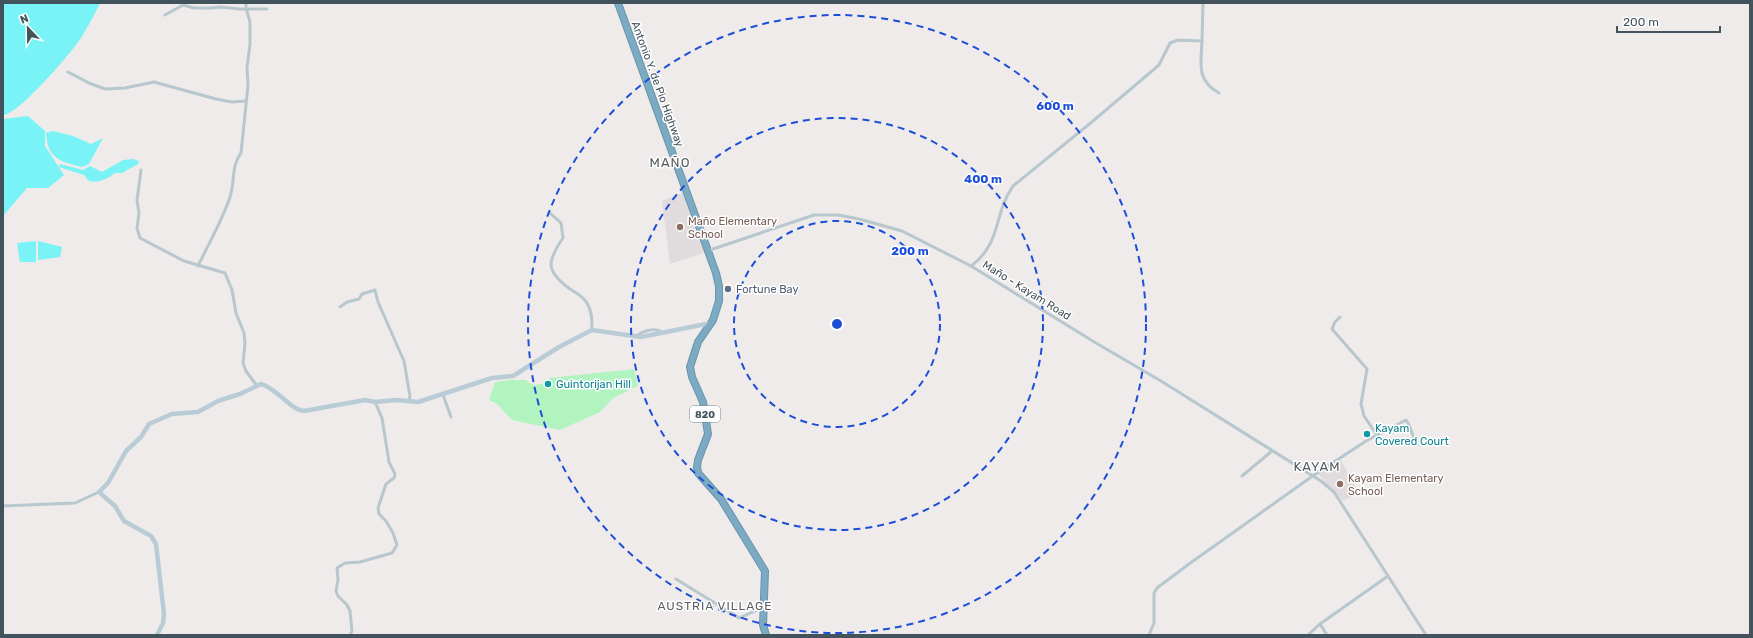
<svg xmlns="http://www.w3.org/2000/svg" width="1753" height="638" viewBox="0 0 1753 638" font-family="Rubik,sans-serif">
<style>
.commercial{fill:#fef0df}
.education{fill:#e0dbdd}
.green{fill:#b2f4bf}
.water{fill:#79f3f6}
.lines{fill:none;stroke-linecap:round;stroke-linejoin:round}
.highway-casing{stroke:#6795ad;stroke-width:8}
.street{stroke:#b7c7cd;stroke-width:3}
.secondary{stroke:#b9ccd6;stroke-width:4.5}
.highway{stroke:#7caac2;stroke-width:6}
.ring{fill:none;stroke:#1d4ed8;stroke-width:2;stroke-dasharray:7 5}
.education-dot{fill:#8d6e63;stroke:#fff;stroke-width:1.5}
.service-dot{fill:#5c6f8a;stroke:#fff;stroke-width:1.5}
.culture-dot{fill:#0f9aa8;stroke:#fff;stroke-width:1.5}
.labels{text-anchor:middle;stroke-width:3;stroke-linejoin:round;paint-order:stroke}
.shield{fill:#fff;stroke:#7b878c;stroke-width:1}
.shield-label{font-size:10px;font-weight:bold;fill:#42535b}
.street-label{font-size:11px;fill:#42535b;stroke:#fff}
.education-label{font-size:11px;fill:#785e54;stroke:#fff;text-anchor:start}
.service-label{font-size:11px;fill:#4e5e75;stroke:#fff;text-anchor:start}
.culture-label{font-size:11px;fill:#0d838f;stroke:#fff;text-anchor:start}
.neighbourhood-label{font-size:12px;letter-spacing:1px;fill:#575d61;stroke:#fff}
.quarter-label{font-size:13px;letter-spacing:1px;fill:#575d61;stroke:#fff}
.centre{fill:#1d4ed8;stroke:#fff;stroke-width:2}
.ring-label{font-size:12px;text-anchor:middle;font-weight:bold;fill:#1d4ed8;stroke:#fff;stroke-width:3;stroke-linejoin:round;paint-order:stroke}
</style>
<rect width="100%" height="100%" fill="#efebeb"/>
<path class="commercial" d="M731,281L734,291L723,292L721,284Z"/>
<g class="education">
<path d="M682,193L704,253L670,264L662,201Z"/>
<path d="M1341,460L1359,493L1343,501L1318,474Z"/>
</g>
<path class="green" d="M634,369L638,386L613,398L600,412L560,430L512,420L497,404L489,400L495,382L509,380H526C533,388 543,385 550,378Z"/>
<g class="water">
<path d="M3,3H100C94,15 88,27 81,38C71,53 18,115 3,115Z"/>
<path d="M28,116L45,131V146L64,175L48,188H27L3,216V119Z"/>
<path d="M53,131L73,136L91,144L103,138L89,164L82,167C59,161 48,159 46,133Z"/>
<path d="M133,159L139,161L138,164L122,173H115C107,179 100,183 89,181L84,175L59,167L60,164L83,170L90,166L102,172L123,160Z"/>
<path d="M36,241V262H20L17,243Z"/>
<path d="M38,241L62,247L60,257L38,260Z"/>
</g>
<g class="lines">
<g class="highway-casing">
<path id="highway" d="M618,3L716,273L719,286V301L713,320L698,342L690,367L692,377L703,402L708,434L698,460L697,467L698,473L721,499L765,571L763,625L766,635"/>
</g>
<g class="street">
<path d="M165,15L183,5L194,8H212L221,7L239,9H267"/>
<path d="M1202,41L1203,3"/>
<path d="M68,72L89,83L105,89L125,88L154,82L216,99L232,102L246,101"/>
<path d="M141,170L137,200L139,213L137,228L140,238L184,261L225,273L232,290L236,313L244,333L245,343L243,363L246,371L257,386"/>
<path d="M550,213L561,223L563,238C547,261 545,271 570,289C576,293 583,296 587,303C592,311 592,320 592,330"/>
<path d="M707,251L814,215H838L859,219L902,231L971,266L1096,343L1161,381L1321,481L1334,492L1426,635"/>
<path d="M198,266C209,243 222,221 230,197C235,182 231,166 241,153L248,85L247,68L250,44V22L246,8V3"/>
<path d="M971,266C1002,243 993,215 1013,186L1093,121L1159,65L1170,43L1178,40L1202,41C1201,64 1196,80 1219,93"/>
<path d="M340,307L347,302L359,299L362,294L375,290L378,302L404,361L410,396L409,401"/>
<path d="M1340,317L1335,322L1332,329L1367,369L1361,404L1364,416L1377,435"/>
<path d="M636,336C644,331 653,327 662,332"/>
<path d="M443,395L451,417"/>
<path d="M1242,476L1272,451"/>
<path d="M3,506L75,503L99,492"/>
<path d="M676,579L739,618L764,607"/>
<path d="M350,635L352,631L350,611L347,605L338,596L336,591L338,580L337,568L345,563L360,562L392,553L397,545L393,533L386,521L379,514L378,508L386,484L394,478L395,474L389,462L382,418L375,402"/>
<path d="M1149,635L1154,623V593L1157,588L1189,564L1314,475L1366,441L1406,420L1408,423L1417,445"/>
<path d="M1308,635L1320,624"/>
<path d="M1327,635L1320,624L1388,576"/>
</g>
<path class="secondary" d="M157,635L163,623L164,614L156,544L151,536L124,521L115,506L99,492L108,483L126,451L141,437L149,424L172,414L198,412L218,401L240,394L261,384C277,388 289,409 304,411L365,400L375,402L397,400L418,402L492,378L513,376L559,347L592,330L641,337L711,323"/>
<use href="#highway" class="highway"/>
</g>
<g class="ring">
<circle cx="837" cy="324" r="103"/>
<circle cx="837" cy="324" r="206"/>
<circle cx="837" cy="324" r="309"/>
</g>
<g class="education-dot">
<circle cx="680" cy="227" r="4"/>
<circle cx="1340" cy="484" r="4"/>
</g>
<circle class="service-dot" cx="728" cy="289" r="4"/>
<g class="culture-dot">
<circle cx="548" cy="384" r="4"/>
<circle cx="1367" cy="434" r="4"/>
</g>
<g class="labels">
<rect class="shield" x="690" y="406" width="30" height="16" rx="3"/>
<g class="shield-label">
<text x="705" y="418">820</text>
</g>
<g class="street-label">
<text transform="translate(658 84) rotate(70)" y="4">Antonio Y. de Pio Highway</text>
<text transform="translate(1027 290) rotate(32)" y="4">Maño - Kayam Road</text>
</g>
<g class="education-label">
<text x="688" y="225">Maño Elementary<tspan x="688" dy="13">School</tspan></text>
<text x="1348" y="482">Kayam Elementary<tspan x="1348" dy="13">School</tspan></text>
</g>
<g class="service-label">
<text x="736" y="293">Fortune Bay</text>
</g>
<g class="culture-label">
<text x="556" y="388">Guintorijan Hill</text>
<text x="1375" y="432">Kayam<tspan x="1375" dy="13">Covered Court</tspan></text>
</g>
<g class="neighbourhood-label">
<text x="715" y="610">AUSTRIA VILLAGE</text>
</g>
<g class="quarter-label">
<text x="670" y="167">MAÑO</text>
<text x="1317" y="471">KAYAM</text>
</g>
</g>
<circle cx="837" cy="324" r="6" class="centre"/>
<g class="ring-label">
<text x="1055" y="110">600 m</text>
<text x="983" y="183">400 m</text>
<text x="910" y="255">200 m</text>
</g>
<rect width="1753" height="638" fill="none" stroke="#42535b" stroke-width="8"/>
<g transform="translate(28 28) rotate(338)" stroke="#ffffff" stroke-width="3" paint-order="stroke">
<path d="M0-3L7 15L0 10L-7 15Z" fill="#42535b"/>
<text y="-6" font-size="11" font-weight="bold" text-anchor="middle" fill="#42535b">N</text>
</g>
<path d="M1617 26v6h103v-6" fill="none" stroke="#42535b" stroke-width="2"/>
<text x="1623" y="26" font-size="12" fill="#42535b" stroke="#ffffff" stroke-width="3" paint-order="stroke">200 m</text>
</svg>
